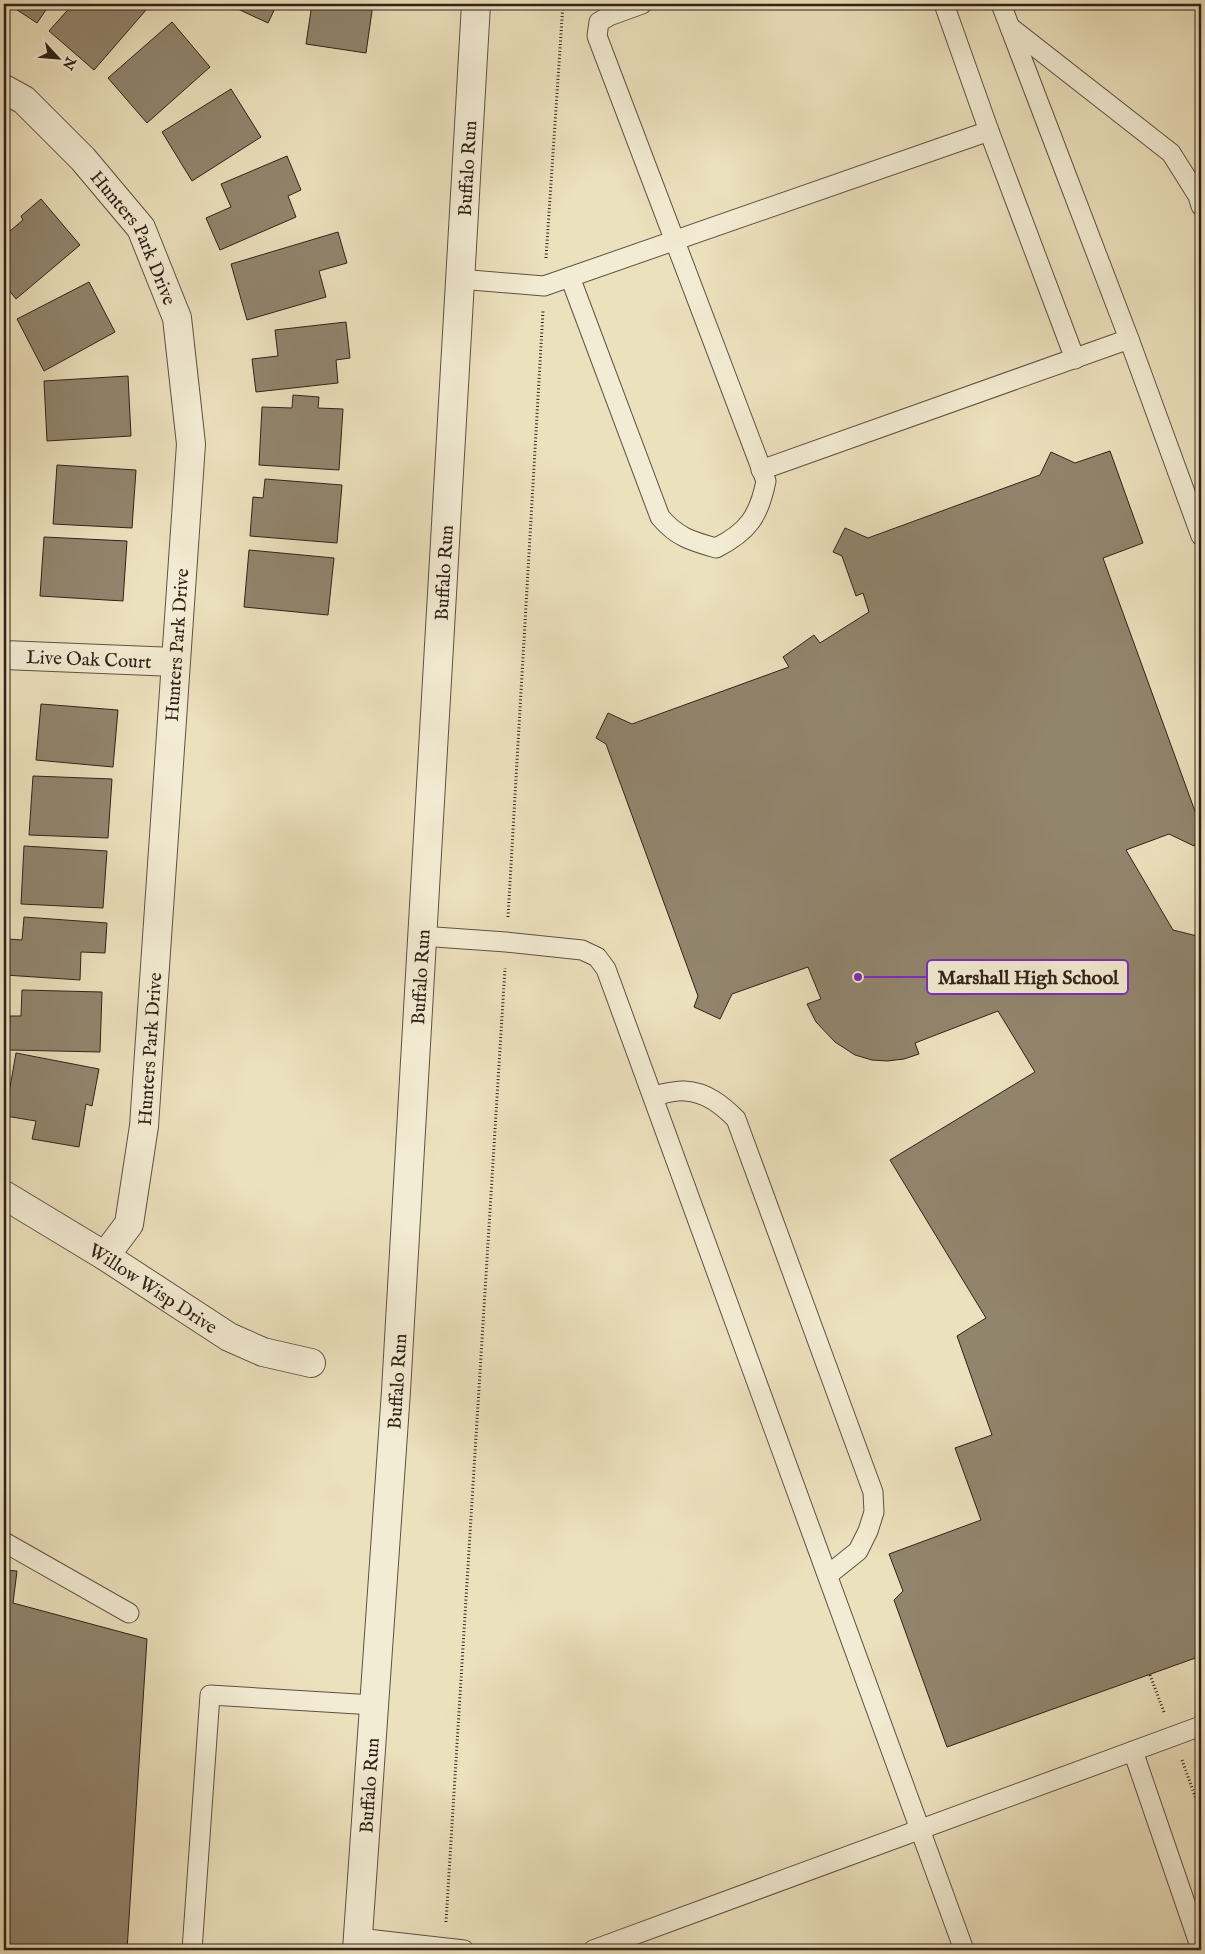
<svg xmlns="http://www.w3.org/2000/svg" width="1205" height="1954" viewBox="0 0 1205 1954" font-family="'IM FELL English',serif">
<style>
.building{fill:#92856e;stroke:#302119}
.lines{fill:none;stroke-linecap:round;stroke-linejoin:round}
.service-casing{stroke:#5f5142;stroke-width:21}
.minor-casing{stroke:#5f5142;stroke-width:30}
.tertiary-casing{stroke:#5f5142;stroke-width:30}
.path{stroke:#302119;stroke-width:3;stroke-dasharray:1 2.5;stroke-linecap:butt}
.service{stroke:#f3ecd4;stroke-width:19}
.minor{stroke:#f3ecd4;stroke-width:28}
.tertiary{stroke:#f3ecd4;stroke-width:28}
.labels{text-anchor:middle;stroke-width:4;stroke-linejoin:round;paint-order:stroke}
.street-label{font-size:19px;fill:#302119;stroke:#f3ecd4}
.leader{fill:none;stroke:#7b2cbf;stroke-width:2}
.callout-dot{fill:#7b2cbf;stroke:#f3ecd4;stroke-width:2}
.callout{fill:#f3ecd4;stroke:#7b2cbf;stroke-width:2}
.callout-label{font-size:20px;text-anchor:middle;font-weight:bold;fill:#302119}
</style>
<rect width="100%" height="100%" fill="#ece1bd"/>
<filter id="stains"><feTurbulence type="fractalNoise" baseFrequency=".004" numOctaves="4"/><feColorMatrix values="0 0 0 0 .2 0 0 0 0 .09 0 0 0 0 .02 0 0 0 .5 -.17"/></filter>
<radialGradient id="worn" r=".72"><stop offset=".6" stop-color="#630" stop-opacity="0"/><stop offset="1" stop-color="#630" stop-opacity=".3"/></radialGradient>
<g class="building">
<path d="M8,4H50L37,23Z"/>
<path d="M73,4H139L146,10L94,70L49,31Z"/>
<path d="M227,4H277L268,23Z"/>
<path d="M312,4H373L366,53L306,44Z"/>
<path d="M172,22L210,67L147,123L108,78Z"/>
<path d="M231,89L261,137L192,181L162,132Z"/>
<path d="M287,156L301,190L288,196L296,217L220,250L206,218L231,207L221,184Z"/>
<path d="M41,199L80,245L16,299L4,284V236L23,220L21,216Z"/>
<path d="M338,232L347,263L319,271L326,297L247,320L231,264Z"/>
<path d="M89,282L115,332L44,371L17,319Z"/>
<path d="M346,322L350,358L336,360L338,383L256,392L252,359L278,356L275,330Z"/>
<path d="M128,376L131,436L47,441L44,381Z"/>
<path d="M293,395L319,397L318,408L343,409L339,470L259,465L262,407L292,408Z"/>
<path d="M1110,451L1143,543L1103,558L1196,814L1201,817V833L1194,846L1169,834L1126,850L1173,930L1201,937V1656L947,1747L894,1600L903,1591L889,1554L981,1520L955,1448L992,1435L957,1336L986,1318L890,1160L1035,1072L998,1011L915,1043L919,1054L904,1059L887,1061L872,1060L855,1055L835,1042L816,1022L807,1004L821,999L808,967L732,994L720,1019L694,1007L698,996L606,744L596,738L608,713L632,724L789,667L783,657L814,635L820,643L869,612L863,593L856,596L842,556L833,552L845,528L868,538L1040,475L1051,452L1075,463Z"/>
<path d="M57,465L136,470L132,528L53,524Z"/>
<path d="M265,479L342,485L337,543L250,536L253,497L263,498Z"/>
<path d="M44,537L127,541L123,601L40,596Z"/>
<path d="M249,550L334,558L328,615L244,607Z"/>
<path d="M41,704L118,710L113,767L36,760Z"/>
<path d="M33,776L112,779L108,838L29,835Z"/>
<path d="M24,846L107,851L103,908L21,904Z"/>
<path d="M24,917L107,923L105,953L81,952L80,980L5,975L8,939L22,940Z"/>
<path d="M22,990L102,992L100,1052L9,1050L10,1016H21Z"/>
<path d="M16,1053L99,1069L92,1106L86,1104L79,1147L32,1139L36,1121L5,1116Z"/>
<path d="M4,1570L17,1571L13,1603L147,1639L127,1950H4Z"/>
</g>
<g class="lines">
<g class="service-casing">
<g id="service">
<path d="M944,4L989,131L1075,359"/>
<path d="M1001,4L1129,339L1201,536"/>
<path d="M1010,27L1171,153L1198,196L1201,206"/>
<path d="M570,277L660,517C677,537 691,541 716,548C748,532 759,516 766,481L597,36L599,22L609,16L642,4"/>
<path d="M459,279L544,286L989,131"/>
<path d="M761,470L1129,339"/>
<path d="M421,936L506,942L582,950L597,957L606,969L964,1950"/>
<path d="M653,1096C663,1094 675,1090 685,1091C706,1092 722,1105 736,1119L873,1492L874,1512L868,1531L858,1551L828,1575"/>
<path d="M4,1542L129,1613"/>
<path d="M1133,1751L1201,1949"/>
<path d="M358,1938L464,1950"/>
<path d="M192,1950L210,1695L374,1705"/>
<path d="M593,1950L1201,1726"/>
</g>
</g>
<g class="minor-casing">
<g id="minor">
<path id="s1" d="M4,89L24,100L83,159L141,228L177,318L191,444L144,1126L129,1224L105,1256"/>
<path id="s2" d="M4,655L175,662"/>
<path id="s3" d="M4,1195L105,1256L229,1337L263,1352L311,1363"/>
</g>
</g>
<g class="tertiary-casing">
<g id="tertiary">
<path id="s4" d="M357,1950L396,1391L476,4"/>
</g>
</g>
<g class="path">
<path d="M546,258L563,4"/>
<path d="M508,917L543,311"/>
<path d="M1150,1675L1164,1712"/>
<path d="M1182,1760L1201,1813"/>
<path d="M446,1922L505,968"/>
</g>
<use href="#service" class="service"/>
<use href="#minor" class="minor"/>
<use href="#tertiary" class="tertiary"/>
</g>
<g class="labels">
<g class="street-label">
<text dy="7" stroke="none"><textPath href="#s4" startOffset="1785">Buffalo Run</textPath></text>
<text dy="7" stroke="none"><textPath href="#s1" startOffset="201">Hunters Park Drive</textPath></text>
<text dy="7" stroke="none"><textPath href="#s4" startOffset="1380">Buffalo Run</textPath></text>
<text transform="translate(176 645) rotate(-86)" y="7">Hunters Park Drive</text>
<text dy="7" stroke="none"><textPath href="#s2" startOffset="85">Live Oak Court</textPath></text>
<text dy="7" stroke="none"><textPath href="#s4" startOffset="975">Buffalo Run</textPath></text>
<text transform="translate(149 1049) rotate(-86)" y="7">Hunters Park Drive</text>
<text dy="7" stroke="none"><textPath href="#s3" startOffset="176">Willow Wisp Drive</textPath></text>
<text dy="7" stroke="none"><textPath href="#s4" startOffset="570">Buffalo Run</textPath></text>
<text dy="7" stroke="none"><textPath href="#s4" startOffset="165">Buffalo Run</textPath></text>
</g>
</g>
<path class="leader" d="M858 977L927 977"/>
<circle class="callout-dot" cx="858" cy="977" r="5"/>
<rect class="callout" x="927" y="960" width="201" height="34" rx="5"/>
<g class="callout-label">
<text x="1028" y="984">Marshall High School</text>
</g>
<rect width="1205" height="1954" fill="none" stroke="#ece1bd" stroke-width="20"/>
<rect x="5" y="5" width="1195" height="1944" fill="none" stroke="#302119" stroke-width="2.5"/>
<rect x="10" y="10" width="1185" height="1934" fill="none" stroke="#302119"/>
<g transform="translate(58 58) rotate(116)" stroke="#f3ecd4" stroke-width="4" paint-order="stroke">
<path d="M0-4L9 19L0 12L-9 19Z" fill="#302119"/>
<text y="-8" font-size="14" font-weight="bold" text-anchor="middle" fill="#302119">N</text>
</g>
<rect width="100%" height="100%" filter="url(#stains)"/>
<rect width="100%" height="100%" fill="url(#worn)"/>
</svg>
